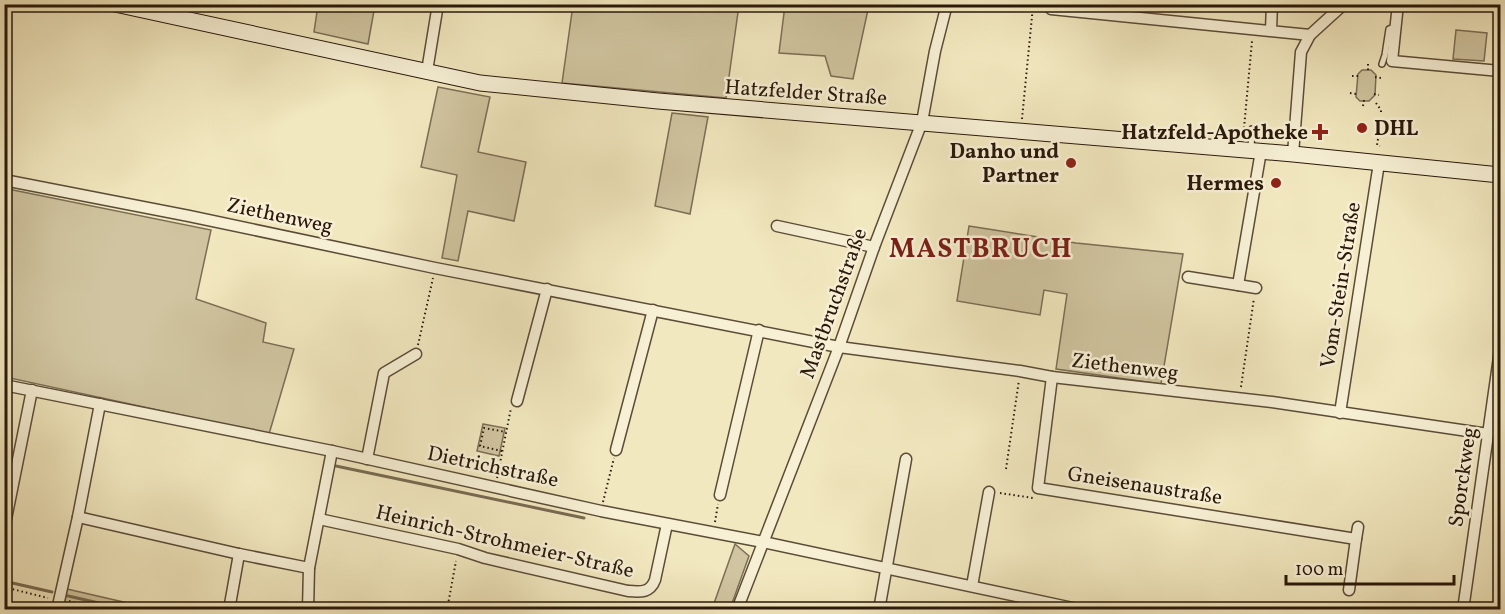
<svg xmlns="http://www.w3.org/2000/svg" width="1505" height="614" viewBox="0 0 1505 614" font-family="Vollkorn,serif">
<style>
.green{fill:#d0c5a0;stroke:#7c6e56;stroke-width:1.5}
.lines{fill:none;stroke-linecap:round;stroke-linejoin:round}
.stream{stroke:#796a52;stroke-width:3}
.lane-casing{stroke:#5b4c38;stroke-width:8}
.street-casing{stroke:#5b4c38;stroke-width:13}
.secondary-casing{stroke:#29180b;stroke-width:17}
.path{stroke:#29180b;stroke-width:2;stroke-dasharray:1.5 3;stroke-linecap:butt}
.lane{stroke:#f7f0d5;stroke-width:5}
.street{stroke:#f7f0d5;stroke-width:10}
.secondary{stroke:#f7f0d5;stroke-width:15}
.poi-dot{fill:#8f2418;stroke:#f7f0d5;stroke-width:2}
.labels{text-anchor:middle;stroke-width:5;stroke-linejoin:round;paint-order:stroke}
.street-label{font-size:21px;fill:#29180b;stroke:#f7f0d5}
.poi-label{font-size:21px;font-weight:bold;fill:#29180b;stroke:#f7f0d5;text-anchor:end}
.district-label{font-size:27px;font-weight:bold;letter-spacing:1.5px;fill:#7a1f14;stroke:#f7f0d5}
</style>
<rect width="100%" height="100%" fill="#f2e8bf"/>
<filter id="stains"><feTurbulence type="fractalNoise" baseFrequency=".00333" numOctaves="4"/><feColorMatrix values="0 0 0 0 .2 0 0 0 0 .09 0 0 0 0 .02 0 0 0 .5 -.17"/></filter>
<radialGradient id="worn" r=".72"><stop offset=".6" stop-color="#630" stop-opacity="0"/><stop offset="1" stop-color="#630" stop-opacity=".3"/></radialGradient>
<g class="green">
<path d="M318,5H375L368,44L314,32Z"/>
<path d="M573,5H739L726,98L562,83Z"/>
<path d="M785,5H869L853,79L831,76L825,56L779,53Z"/>
<path d="M1456,30L1487,33L1484,61L1453,59Z"/>
<path d="M1362,70H1371L1376,75L1375,95L1369,101H1360L1356,97L1358,74Z"/>
<path d="M438,87L490,97L478,152L526,162L514,221L468,211L458,261L442,258L457,175L421,167Z"/>
<path d="M672,113L708,117L690,214L655,206Z"/>
<path d="M8,189L211,230L196,299L266,323L263,342L294,349L269,434L5,377L4,205Z"/>
<path d="M969,226L1076,243L1183,254L1161,384L1056,369L1067,294L1044,290L1040,315L957,301Z"/>
<path d="M483,424L505,428L499,456L477,451Z"/>
<path d="M735,544L749,556L730,609H712Z"/>
<path d="M67,589L154,609H62Z"/>
</g>
<g class="lines">
<g class="stream">
<path d="M336,466L584,518"/>
<path d="M8,582L52,592"/>
<path d="M64,595L129,610"/>
</g>
<g class="lane-casing">
<g id="lane">
<path d="M1382,64L1385,55L1389,29L1394,27"/>
<path d="M1251,149L1252,129"/>
</g>
</g>
<g class="street-casing">
<g id="street">
<path d="M1398,4L1392,61L1500,71"/>
<path d="M1051,9L1310,35"/>
<path d="M1271,30L1272,4"/>
<path d="M427,71L438,4"/>
<path d="M1293,154L1301,52L1310,35L1344,4"/>
<path d="M4,180L189,216L435,268L839,347L1020,371L1052,377L1272,402L1488,434"/>
<path d="M777,226L874,247"/>
<path d="M1188,277L1238,285L1261,151"/>
<path d="M1238,285L1256,288"/>
<path d="M1052,377L1038,488L1356,539L1349,590"/>
<path d="M4,385L332,451L601,511L763,542L1082,610"/>
<path d="M517,401L547,289"/>
<path d="M1340,413L1379,163"/>
<path d="M616,450L653,310"/>
<path d="M367,459L384,373L416,354"/>
<path d="M720,495L759,330"/>
<path d="M78,517L239,554L309,568"/>
<path d="M319,519L458,549L485,558L628,591C641,592 650,593 655,580L667,524"/>
<path d="M4,529L32,390"/>
<path d="M1356,539L1358,527"/>
<path d="M972,586L989,492"/>
<path d="M57,610L78,517L100,404"/>
<path d="M229,610L239,554"/>
<path d="M308,610L309,568L332,451"/>
<path d="M737,610L839,347L874,247L922,122L935,51L947,4"/>
<path d="M879,610L906,459"/>
<path d="M1463,610L1500,350"/>
</g>
</g>
<g class="secondary-casing">
<path id="secondary" d="M115,4L480,83L658,101L1293,154L1500,175"/>
</g>
<g class="path">
<path d="M1368,70V63"/>
<path d="M1352,76H1358"/>
<path d="M1375,77L1381,78"/>
<path d="M1350,93L1356,94"/>
<path d="M1374,94L1379,95"/>
<path d="M1376,103L1381,110V114"/>
<path d="M1363,106L1364,100"/>
<path d="M1022,119L1033,6"/>
<path d="M1244,128L1252,41"/>
<path d="M1378,139L1377,145L1380,146"/>
<path d="M418,345L433,278"/>
<path d="M1241,387L1254,298"/>
<path d="M502,451L480,446L484,428L506,432"/>
<path d="M1006,469L1019,380"/>
<path d="M497,478L511,408"/>
<path d="M1000,493L1033,498"/>
<path d="M603,502L614,458"/>
<path d="M715,522L718,504"/>
<path d="M4,587L48,598"/>
<path d="M69,601L101,610"/>
<path d="M447,610L456,561"/>
</g>
<use href="#lane" class="lane"/>
<use href="#street" class="street"/>
<use href="#secondary" class="secondary"/>
</g>
<g class="poi-dot">
<circle cx="1362" cy="128" r="6"/>
<path d="M1317 123h6v6h6v6h-6v6h-6v-6h-6v-6h6z"/>
<circle cx="1071" cy="163" r="6"/>
<circle cx="1276" cy="183" r="6"/>
</g>
<g class="labels">
<g class="street-label">
<text transform="translate(806 92) rotate(4)" y="7">Hatzfelder Straße</text>
<text transform="translate(280 215) rotate(12)" y="7">Ziethenweg</text>
<text transform="translate(1340 285) rotate(-81)" y="7">Vom-Stein-Straße</text>
<text transform="translate(833 303) rotate(-70)" y="7">Mastbruchstraße</text>
<text transform="translate(1125 366) rotate(7)" y="7">Ziethenweg</text>
<text transform="translate(493 466) rotate(12)" y="7">Dietrichstraße</text>
<text transform="translate(1462 477) rotate(-82)" y="7">Sporckweg</text>
<text transform="translate(1145 485) rotate(9)" y="7">Gneisenaustraße</text>
<text transform="translate(505 541) rotate(13)" y="7">Heinrich-Strohmeier-Straße</text>
</g>
<g class="poi-label">
<text x="1374" y="135" text-anchor="start">DHL</text>
<text x="1308" y="139">Hatzfeld-Apotheke</text>
<text x="1059" y="158">Danho und<tspan x="1059" dy="24">Partner</tspan></text>
<text x="1264" y="190">Hermes</text>
</g>
<g class="district-label">
<text x="981" y="257">MASTBRUCH</text>
</g>
</g>
<rect width="1505" height="614" fill="none" stroke="#f2e8bf" stroke-width="24"/>
<rect x="6" y="6" width="1493" height="602" fill="none" stroke="#29180b" stroke-width="3"/>
<rect x="12" y="12" width="1481" height="590" fill="none" stroke="#29180b" stroke-width="1.5"/>
<path d="M1286 575v9h168v-9" fill="none" stroke="#29180b" stroke-width="3"/>
<text x="1295" y="575" font-size="18" fill="#29180b" stroke="#f7f0d5" stroke-width="4.5" paint-order="stroke">100 m</text>
<rect width="100%" height="100%" filter="url(#stains)"/>
<rect width="100%" height="100%" fill="url(#worn)"/>
</svg>
